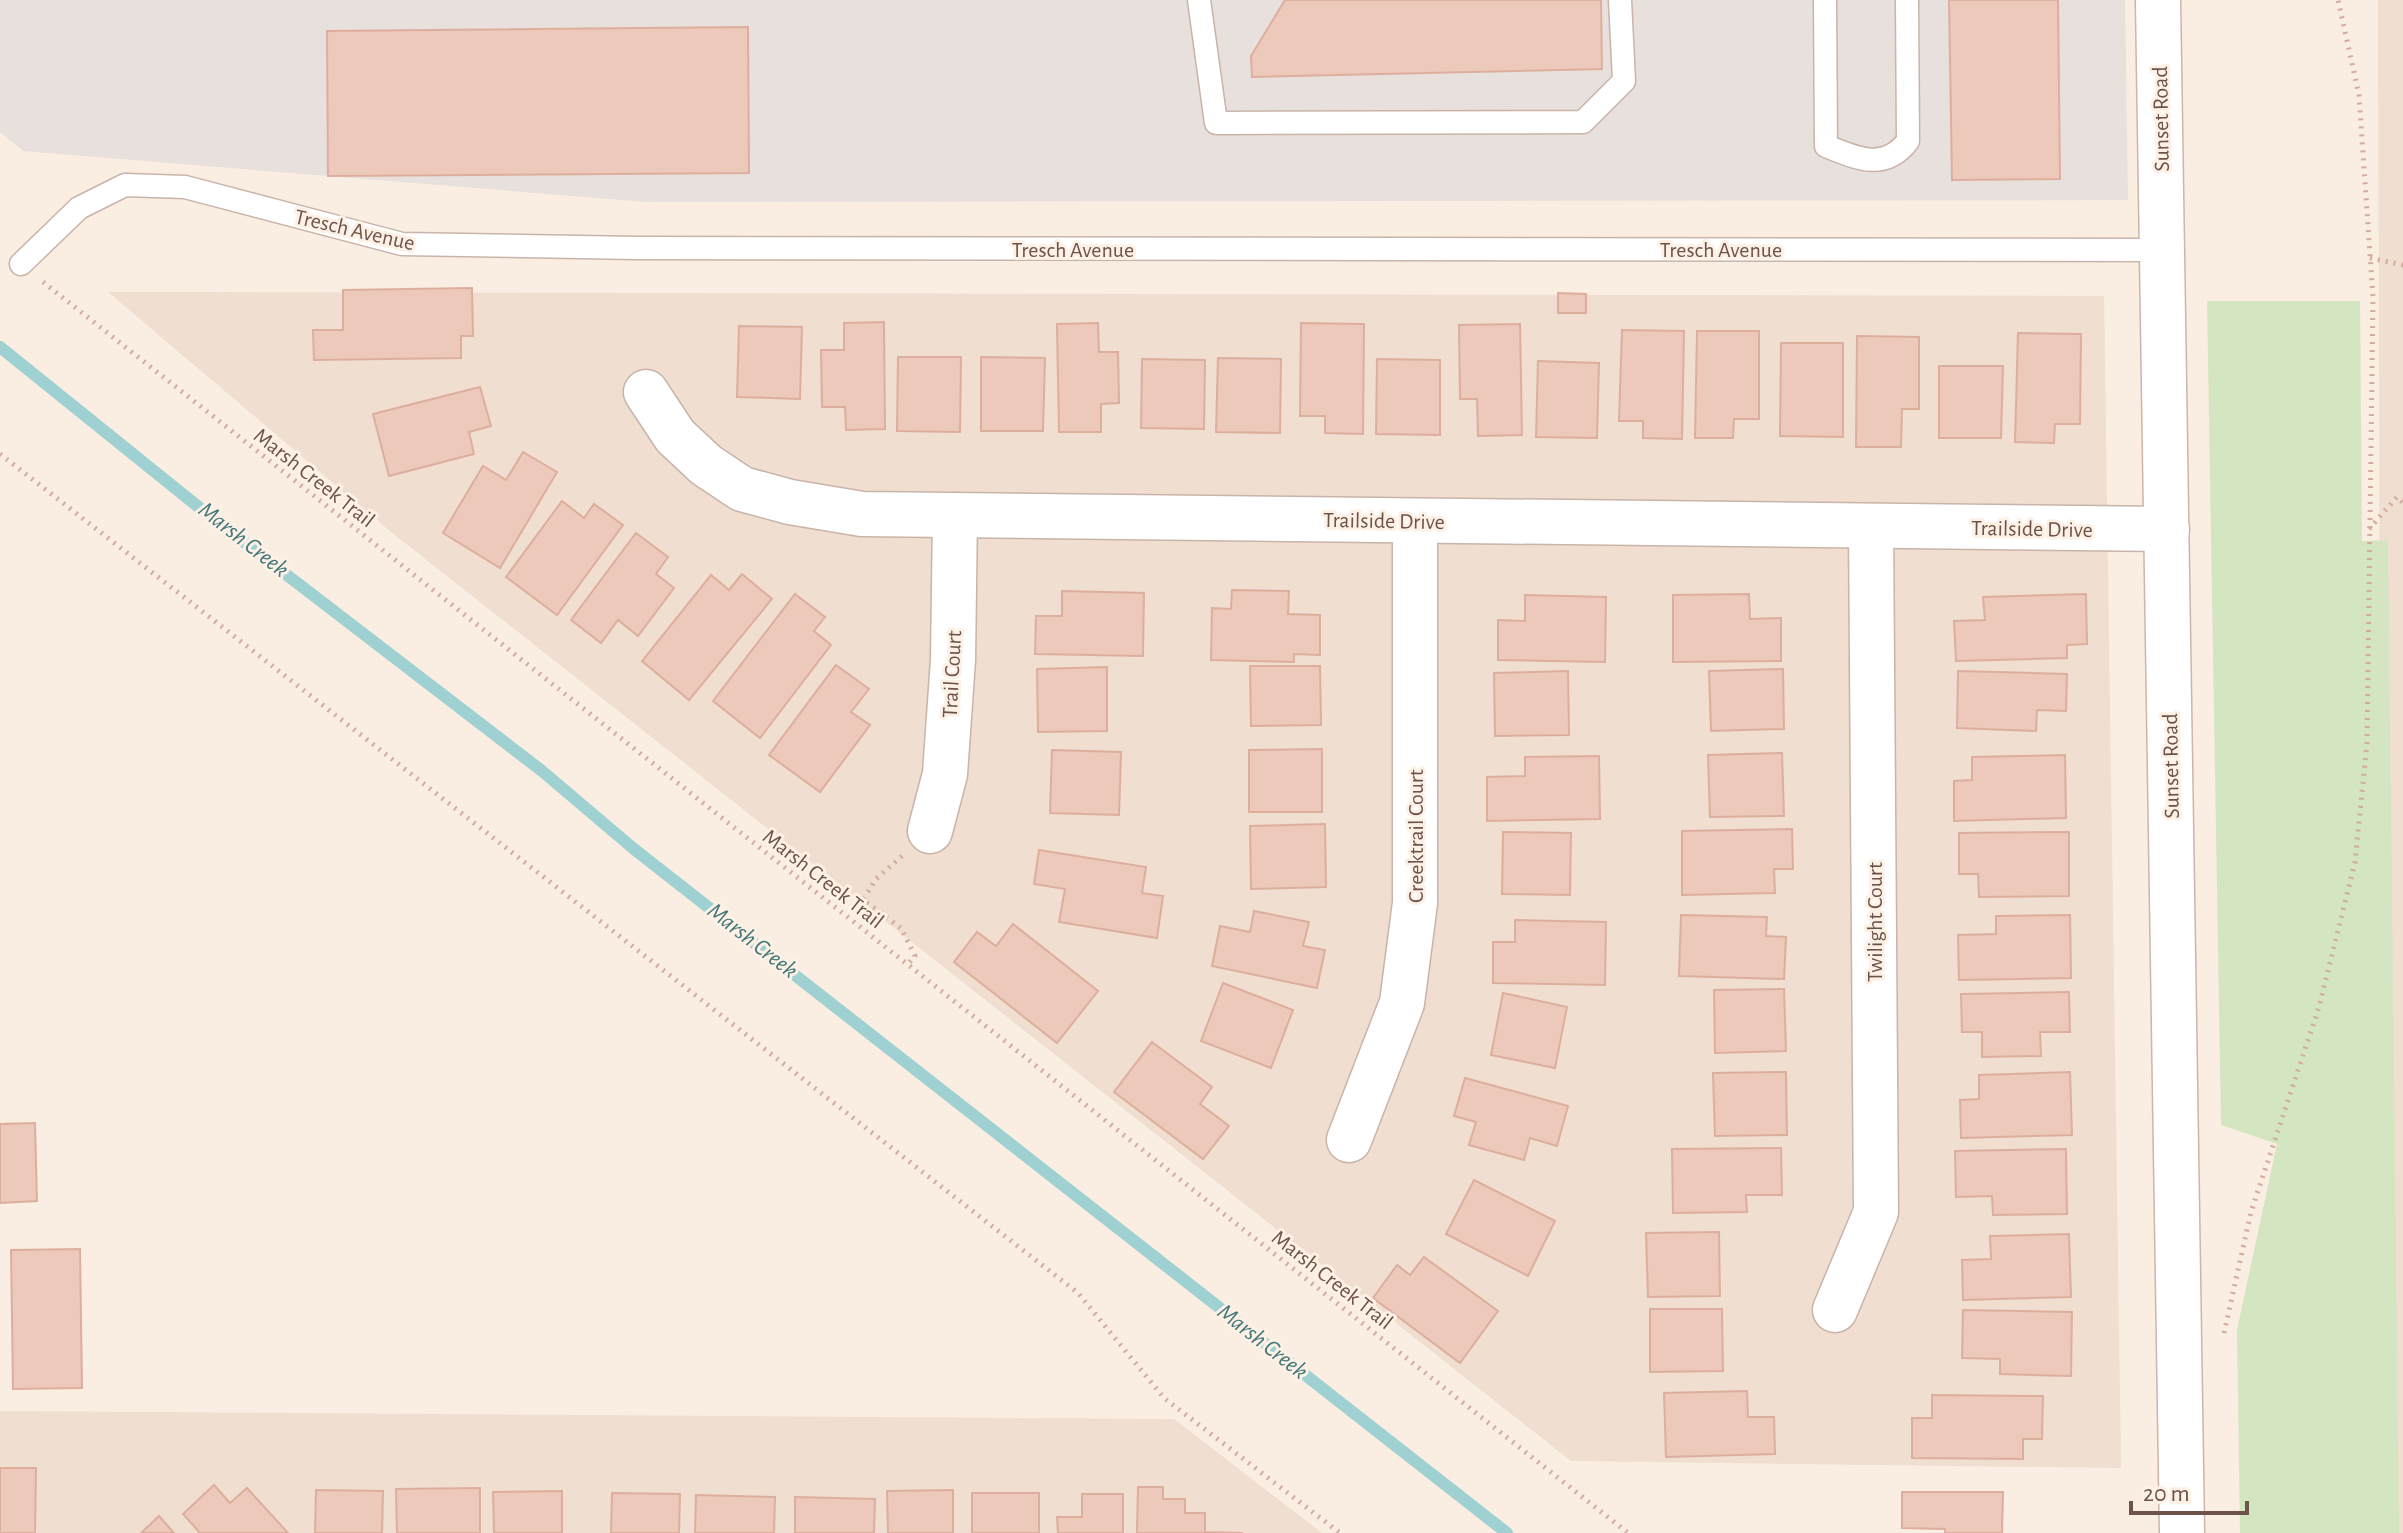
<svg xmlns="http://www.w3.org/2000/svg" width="2403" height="1533" viewBox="0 0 2403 1533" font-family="'Alegreya Sans',sans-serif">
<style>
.residential{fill:#f0ded0}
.industrial{fill:#e8e0dc}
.green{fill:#d4e5c1}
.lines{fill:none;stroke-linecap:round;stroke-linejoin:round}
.stream{stroke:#9fd0d2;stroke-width:12}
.building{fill:#ecc9bb;stroke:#deae9d;stroke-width:2}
.lane-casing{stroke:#c9b4a9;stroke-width:25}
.street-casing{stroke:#c9b4a9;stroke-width:47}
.secondary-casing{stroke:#ceb5a9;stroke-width:47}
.path{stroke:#d1ac9f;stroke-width:5;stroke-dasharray:2 6;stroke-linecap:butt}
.lane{stroke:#fff;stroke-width:22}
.street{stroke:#fff;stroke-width:44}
.secondary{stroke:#fff;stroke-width:44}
.labels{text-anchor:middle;stroke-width:6;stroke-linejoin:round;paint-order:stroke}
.street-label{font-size:22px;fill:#6e534a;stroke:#fdf1e6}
.water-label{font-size:24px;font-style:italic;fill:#43777a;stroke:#fdf1e6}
</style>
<rect width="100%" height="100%" fill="#faede1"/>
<g class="residential">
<path d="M2378,0H2403V1533H2382Z"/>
<path d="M108,292L2104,296L2121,1468L1571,1461L391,532Z"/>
<path d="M0,1411L1174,1419L1322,1533H0Z"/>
</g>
<path class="industrial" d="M0,0H2125L2128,200L646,202L23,151L0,132Z"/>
<path class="green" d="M2207,301H2360L2362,541L2388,540L2399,1533H2240L2237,1330L2277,1144L2221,1125Z"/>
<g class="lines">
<path class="stream" d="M0,347L201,509L542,771L634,849L1507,1533"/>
</g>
<g class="building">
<path d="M1285,0H1601L1602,69L1252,77L1251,56Z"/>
<path d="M1949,0H2058L2060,179L1952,180Z"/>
<path d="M748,27L749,173L328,176L327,31Z"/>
<path d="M472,288L473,336H461V358L314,360L313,330H343V290Z"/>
<path d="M1558,293L1586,294V313H1558Z"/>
<path d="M884,322L885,429L846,430L845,407H822L821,350H844V323Z"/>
<path d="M1098,323L1099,352H1118L1119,403L1101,404V432H1059L1057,324Z"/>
<path d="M1301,323L1364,324L1363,434L1325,433V416H1300Z"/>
<path d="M1520,324L1522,435L1478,436L1477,399H1460L1459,325Z"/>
<path d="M739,326L802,327L800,399L737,397Z"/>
<path d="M1622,330L1684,331L1682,439L1643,438V421H1619Z"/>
<path d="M1697,331H1759V419H1734L1733,438H1695Z"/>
<path d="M2018,333L2081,334L2080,424H2055L2054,443L2015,442Z"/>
<path d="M1857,336L1919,337V409H1902L1901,447H1856Z"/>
<path d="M1781,343H1843V437L1780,436Z"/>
<path d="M898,357H961L960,432L897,431Z"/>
<path d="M981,357L1045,358L1043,431H981Z"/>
<path d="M1218,358L1281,359L1280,433L1216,432Z"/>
<path d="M1142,359L1205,360L1204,429L1141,428Z"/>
<path d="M1377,359L1440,360V435L1376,434Z"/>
<path d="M1538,361L1599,363L1597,438L1536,437Z"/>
<path d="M1939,366H2003L2001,438H1939Z"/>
<path d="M480,387L491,426L469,432L474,454L389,476L373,414Z"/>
<path d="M523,452L557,472L500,568L443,533L483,466L506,480Z"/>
<path d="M562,501L584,518L594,504L623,525L557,615L506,577Z"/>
<path d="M636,533L668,557L656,574L674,588L638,636L618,620L601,643L571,620Z"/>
<path d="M742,574L772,599L689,700L642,661L711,575L729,590Z"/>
<path d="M1232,590L1289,591L1288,614L1320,615V655L1294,654V662L1211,660L1212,608L1231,609Z"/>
<path d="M1062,591L1144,593L1143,656L1035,654L1036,616H1062Z"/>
<path d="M795,594L825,617L814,631L831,645L760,738L713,701Z"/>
<path d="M1749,594L1750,619L1781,618V661L1673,662V595Z"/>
<path d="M2086,594L2087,644L2067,645V658L1956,661L1954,621L1985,620L1983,597Z"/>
<path d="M1525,595L1606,597L1605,662L1498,660V620L1525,621Z"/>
<path d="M836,665L869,689L851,712L870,725L820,792L769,755Z"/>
<path d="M1250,666H1320L1321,725L1251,726Z"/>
<path d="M1107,667V731L1038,732L1037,669Z"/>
<path d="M1783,669L1784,729L1711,731L1709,671Z"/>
<path d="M1568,671L1569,735L1495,736L1494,673Z"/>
<path d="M1958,671L2067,674L2066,711L2037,710L2036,731L1957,728Z"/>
<path d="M1322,749V812H1249V750Z"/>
<path d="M1052,750L1121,752L1119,815L1050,813Z"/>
<path d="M1782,753L1784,816L1710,817L1708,755Z"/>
<path d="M2065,755L2066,818L1954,821V781L1972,780V757Z"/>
<path d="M1599,756L1600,819L1487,821V777L1525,776V757Z"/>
<path d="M1325,824L1326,887L1251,889L1250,826Z"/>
<path d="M1792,829L1793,869H1774L1775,893L1682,895V831Z"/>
<path d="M1503,832L1571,833L1570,895L1502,894Z"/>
<path d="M2069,832V896L1979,897L1978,874H1959V833Z"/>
<path d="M1039,850L1146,867L1142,893L1163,896L1157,938L1059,922L1065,889L1034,884Z"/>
<path d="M1254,911L1309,922L1303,946L1325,950L1317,988L1212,966L1220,926L1250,932Z"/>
<path d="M1681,915L1767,917L1766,936L1786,937L1784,979L1679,976Z"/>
<path d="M2070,915L2071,978L1959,980L1958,935L1996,934V916Z"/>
<path d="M1515,920L1606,922L1605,985L1493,983V942H1515Z"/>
<path d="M1013,924L1098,991L1057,1043L954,962L977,932L996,946Z"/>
<path d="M1223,983L1293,1010L1271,1068L1201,1041Z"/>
<path d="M1784,989L1786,1051L1715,1053L1714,990Z"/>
<path d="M2069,992L2070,1032H2040L2041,1056L1982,1057V1032H1962L1961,994Z"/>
<path d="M1503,993L1567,1007L1555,1068L1491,1055Z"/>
<path d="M1152,1042L1212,1087L1200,1104L1229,1126L1203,1159L1114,1092Z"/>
<path d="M1786,1072L1787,1135L1715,1136L1713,1073Z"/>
<path d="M2070,1072L2072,1135L1961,1138L1960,1100L1979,1099V1075Z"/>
<path d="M1465,1078L1568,1106L1557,1146L1530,1138L1524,1160L1469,1145L1476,1122L1454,1116Z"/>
<path d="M35,1123L37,1201L0,1203V1124Z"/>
<path d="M1781,1148L1782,1195H1746L1747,1212L1673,1213L1672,1149Z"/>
<path d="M2066,1149L2067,1214L1993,1215L1992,1196L1956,1197L1955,1151Z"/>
<path d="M1474,1180L1555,1221L1528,1276L1446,1234Z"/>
<path d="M1719,1232L1720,1296L1648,1297L1646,1233Z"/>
<path d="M2069,1234L2071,1297L1963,1300L1962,1260L1991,1259L1990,1236Z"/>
<path d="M80,1249L82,1388L13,1389L11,1250Z"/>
<path d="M1424,1257L1498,1311L1460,1363L1373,1298L1397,1265L1410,1275Z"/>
<path d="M1650,1309H1722L1723,1371L1650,1372Z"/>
<path d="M1963,1310L2072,1312L2071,1376L2000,1374V1359L1962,1358Z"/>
<path d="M1747,1391L1748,1417H1774L1775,1454L1666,1457L1664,1393Z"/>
<path d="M1932,1395L2043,1396L2042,1439H2023V1459L1912,1458V1418H1932Z"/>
<path d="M0,1468H36L35,1533H0Z"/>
<path d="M214,1485L230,1503L247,1488L288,1533H200L183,1514Z"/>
<path d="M1138,1487H1163V1499H1185V1513H1205V1532L1243,1533H1137Z"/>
<path d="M480,1488V1533H397L396,1489Z"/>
<path d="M316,1490L383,1491L382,1533H315Z"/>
<path d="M953,1490V1533H888L887,1491Z"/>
<path d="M562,1491V1533H494L493,1492Z"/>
<path d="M1902,1492H2003L2002,1533H1945V1529L1902,1528Z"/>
<path d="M612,1493L680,1494L679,1533H611Z"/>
<rect x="972" y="1493" width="67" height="40"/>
<path d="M1082,1494H1123V1533H1058L1057,1517H1082Z"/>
<path d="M696,1495L775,1497L774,1533H695Z"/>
<path d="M795,1497L875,1499L874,1533H795Z"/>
<path d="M159,1516L174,1533H141Z"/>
</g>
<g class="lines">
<g class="lane-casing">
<g id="lane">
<path d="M1199,0L1216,123L1583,122L1624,81L1620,0"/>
<path d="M1825,0L1826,146C1856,158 1884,172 1908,141L1907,0"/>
<path d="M21,264L79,208L125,185L185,187L402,244L636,248L2162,250"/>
</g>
</g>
<g class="street-casing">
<g id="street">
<path d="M646,392L675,436L706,465L742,489L790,502L862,514L2167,529"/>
<path d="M930,831L945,774L953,660L955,515"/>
<path d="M1349,1140L1402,1003L1415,903V521"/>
<path d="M1835,1310L1876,1212L1871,526"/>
</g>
</g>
<g class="secondary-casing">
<path id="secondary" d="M2158,0L2182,1533"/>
</g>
<g class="path">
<path d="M2370,258L2403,265"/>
<path d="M43,282L1628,1533"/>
<path d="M0,454L1078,1293L1164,1398L1340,1533"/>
<path d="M2369,529L2397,497L2403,503"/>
<path d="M902,856L876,879L863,900L901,928L915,956L908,964"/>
<path d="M2224,1333L2251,1212L2319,1007L2355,862L2367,743L2373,298L2359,95L2338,0"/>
</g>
<use href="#lane" class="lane"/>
<use href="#street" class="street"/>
<use href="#secondary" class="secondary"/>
</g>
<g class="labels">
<g class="street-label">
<text transform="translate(2160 119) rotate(-91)" y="8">Sunset Road</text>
<text transform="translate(355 229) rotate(13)" y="8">Tresch Avenue</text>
<text x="1073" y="257">Tresch Avenue</text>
<text x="1721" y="257">Tresch Avenue</text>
<text transform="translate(315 477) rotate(38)" y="8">Marsh Creek Trail</text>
<text transform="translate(1384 520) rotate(1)" y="8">Trailside Drive</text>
<text transform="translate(2032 528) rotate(1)" y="8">Trailside Drive</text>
<text transform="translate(951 674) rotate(-87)" y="8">Trail Court</text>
<text transform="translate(2170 766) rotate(-91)" y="8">Sunset Road</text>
<text transform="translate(1415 836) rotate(-90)" y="8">Creektrail Court</text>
<text transform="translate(824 878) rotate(38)" y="8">Marsh Creek Trail</text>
<text transform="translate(1874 922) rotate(-90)" y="8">Twilight Court</text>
<text transform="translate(1333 1279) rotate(38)" y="8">Marsh Creek Trail</text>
</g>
<g class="water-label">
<text transform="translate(244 539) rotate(38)" y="8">Marsh Creek</text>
<text transform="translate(753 940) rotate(38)" y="8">Marsh Creek</text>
<text transform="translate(1263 1341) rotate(38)" y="8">Marsh Creek</text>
</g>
</g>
<path d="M2131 1501v12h116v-12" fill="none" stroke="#6e534a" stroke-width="4"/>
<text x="2143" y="1501" font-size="24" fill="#6e534a" stroke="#fdf1e6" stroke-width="6" paint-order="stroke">20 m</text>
</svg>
